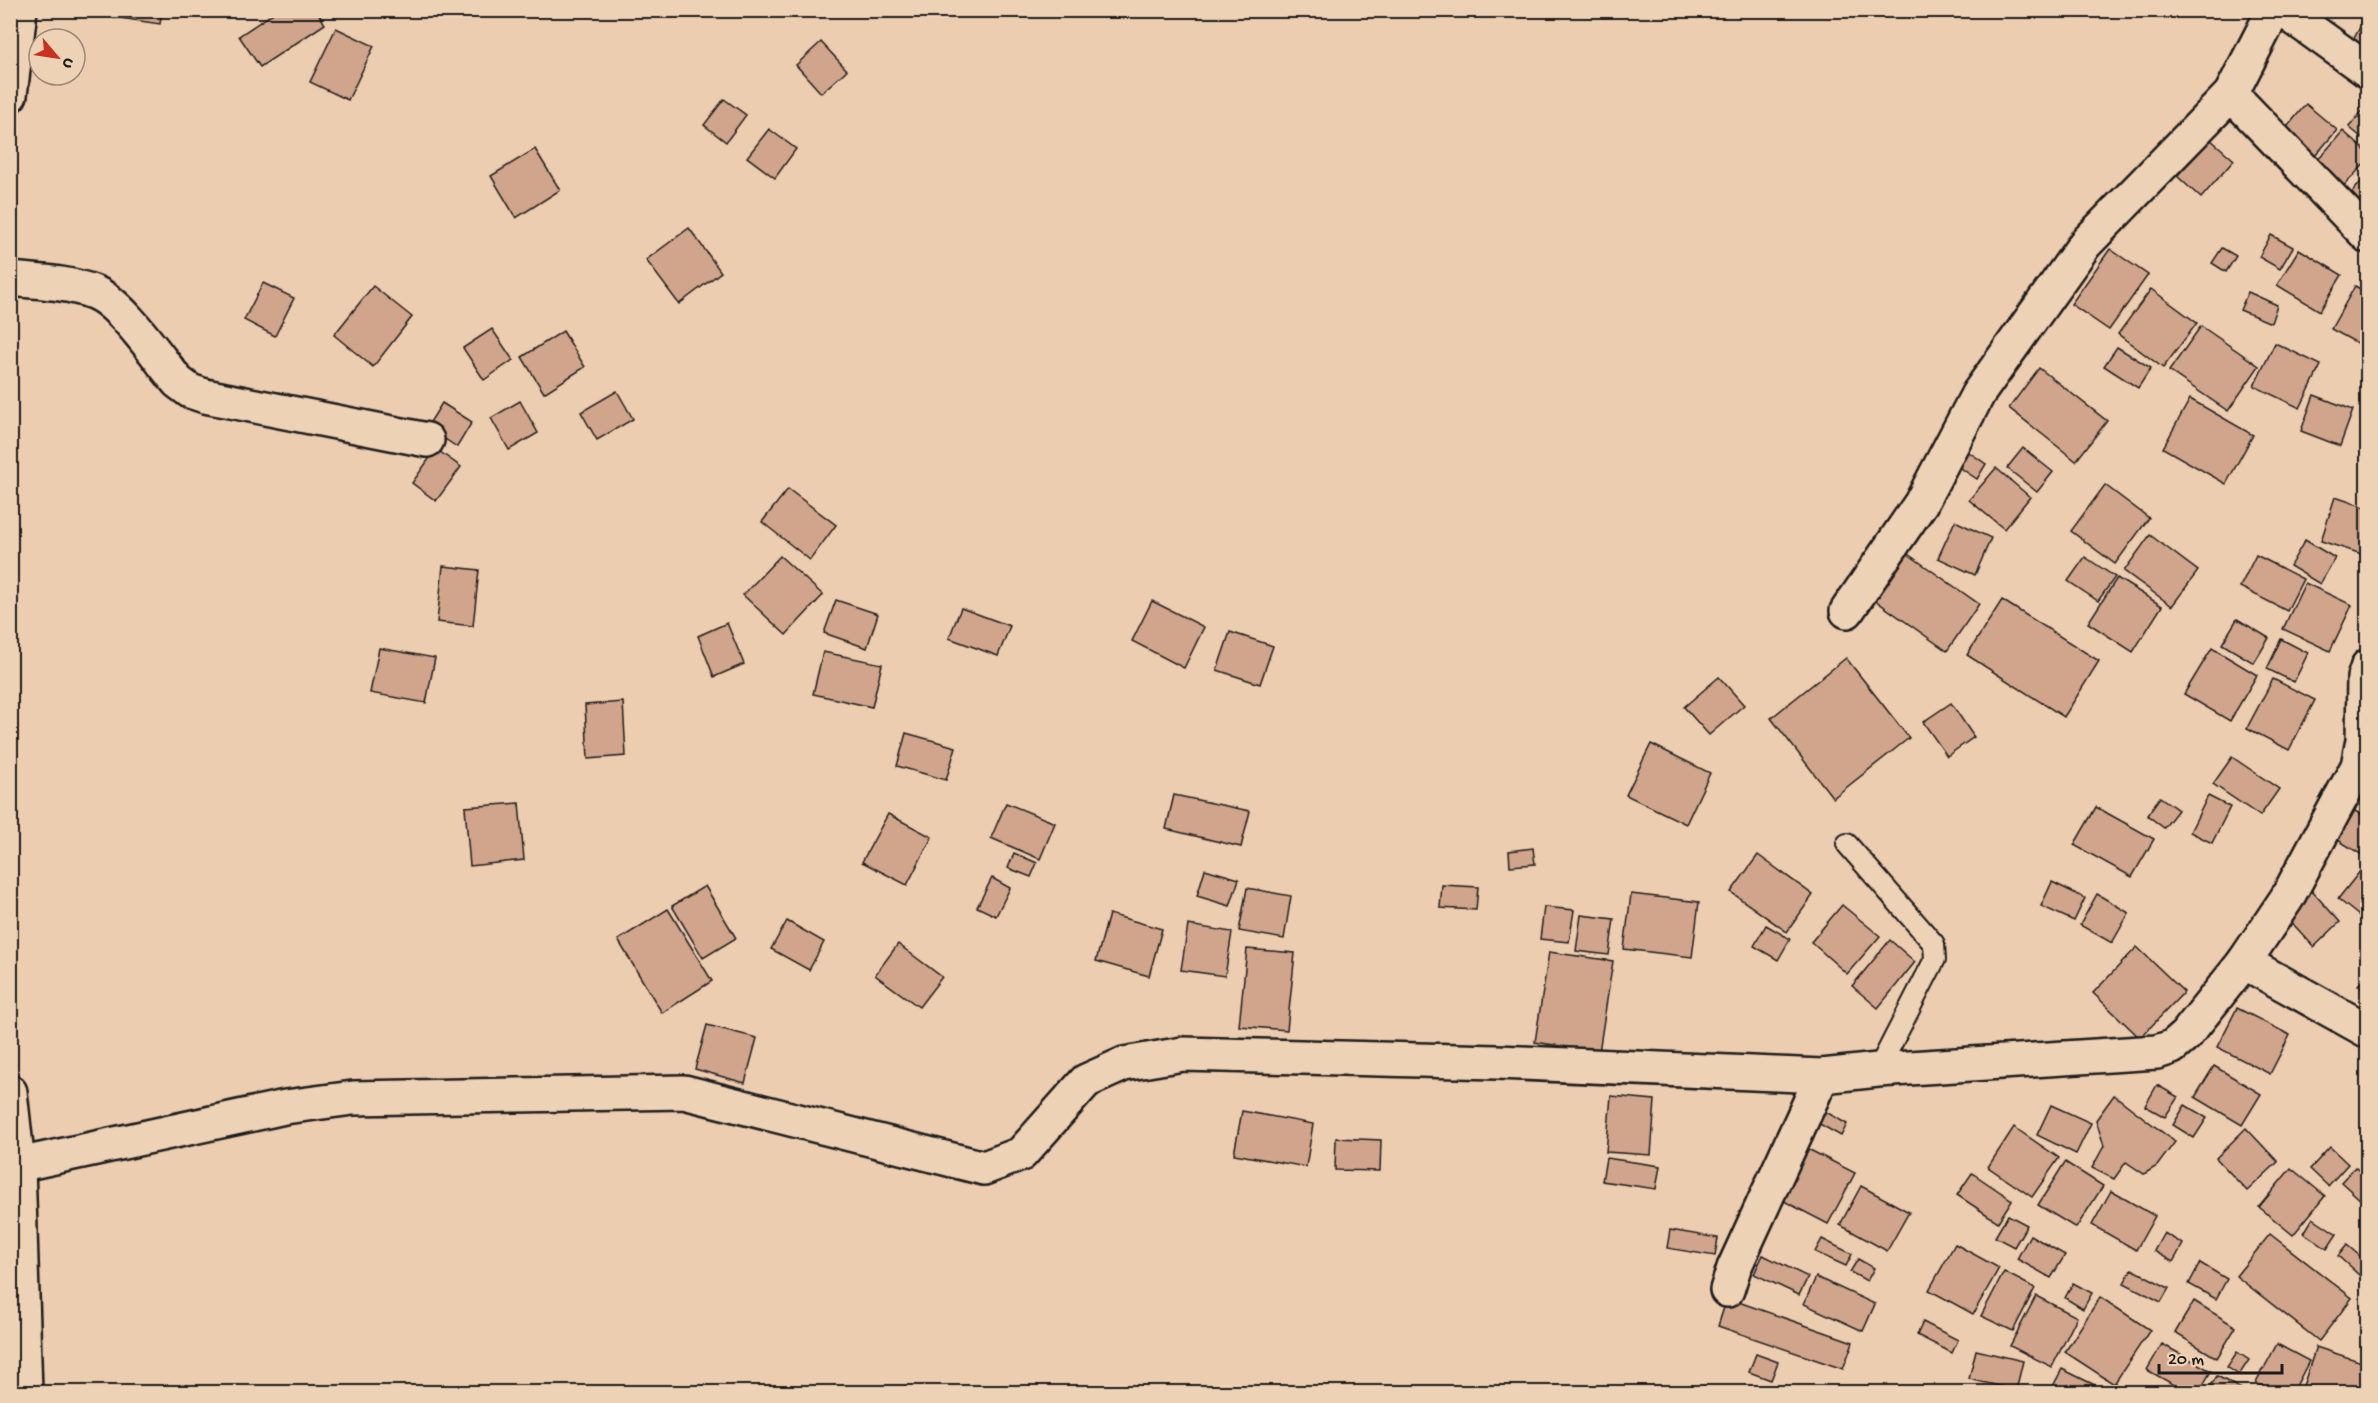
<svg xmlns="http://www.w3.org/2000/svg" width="2378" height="1403" viewBox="0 0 2378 1403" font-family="'Gochi Hand',sans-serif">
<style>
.building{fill:#d1a58c;stroke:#1c1c1c;stroke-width:1.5}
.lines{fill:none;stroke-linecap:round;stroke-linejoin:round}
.lane-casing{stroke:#1c1c1c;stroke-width:24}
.street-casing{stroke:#1c1c1c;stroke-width:38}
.secondary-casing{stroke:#1c1c1c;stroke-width:38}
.lane{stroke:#eed2b5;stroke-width:20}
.street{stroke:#eed2b5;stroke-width:33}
.secondary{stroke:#eed2b5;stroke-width:33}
</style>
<rect width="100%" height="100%" fill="#edcdb0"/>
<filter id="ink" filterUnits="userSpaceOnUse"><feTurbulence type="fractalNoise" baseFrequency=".0167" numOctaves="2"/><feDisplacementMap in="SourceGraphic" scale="12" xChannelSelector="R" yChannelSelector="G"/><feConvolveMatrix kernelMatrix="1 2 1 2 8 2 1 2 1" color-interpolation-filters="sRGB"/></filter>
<g filter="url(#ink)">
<g class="building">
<path d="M108,10H162L160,24L107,16Z"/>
<path d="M278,10H316L325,24L260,67L239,36Z"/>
<path d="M2368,12V55L2350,46Z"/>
<path d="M336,28L374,46L348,100L310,82Z"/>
<path d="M821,42L847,70L821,93L796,65Z"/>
<path d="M724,99L746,115L726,142L704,125Z"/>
<path d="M2306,104L2337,130L2309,163L2278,138Z"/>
<path d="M2368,104V143L2349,127Z"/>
<path d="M769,129L796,149L775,178L747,157Z"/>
<path d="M2343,131L2368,153V160L2336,194L2309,170Z"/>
<path d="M2210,139L2234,160L2201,198L2177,176Z"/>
<path d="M535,149L560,190L516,218L491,176Z"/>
<path d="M2368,174V226L2342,204Z"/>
<path d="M689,228L721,272L679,304L646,260Z"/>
<path d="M2271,235L2293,247L2280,269L2259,257Z"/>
<path d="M2222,248L2236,256L2226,272L2212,263Z"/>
<path d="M2110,249L2148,275L2109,330L2071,304Z"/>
<path d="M2299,249L2342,275L2320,311L2277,285Z"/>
<path d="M263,283L294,298L275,336L244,320Z"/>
<path d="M373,286L412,317L373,367L334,335Z"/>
<path d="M2355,286L2368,293V349L2331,329Z"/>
<path d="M2151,289L2197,323L2163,368L2118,334Z"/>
<path d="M2248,292L2277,305L2271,323L2240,310Z"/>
<path d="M2201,326L2259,366L2228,411L2169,371Z"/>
<path d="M492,329L513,360L484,380L463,348Z"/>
<path d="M563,331L585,367L544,393L522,357Z"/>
<path d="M2275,343L2321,365L2300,408L2254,386Z"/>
<path d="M2117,347L2151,368L2138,388L2104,366Z"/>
<path d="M2039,368L2107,421L2076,461L2009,408Z"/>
<path d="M617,391L633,419L597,440L581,412Z"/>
<path d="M2314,395L2353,410L2340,446L2301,431Z"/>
<path d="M2190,399L2253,435L2226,484L2163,448Z"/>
<path d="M520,401L538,433L509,450L491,418Z"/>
<path d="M442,403L472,422L457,447L427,427Z"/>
<path d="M1960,446L1986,464L1977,479L1950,461Z"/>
<path d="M2023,448L2053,472L2037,492L2007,468Z"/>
<path d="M436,449L461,467L436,501L412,483Z"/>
<path d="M1996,468L2030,497L2004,529L1969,500Z"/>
<path d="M2105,485L2149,518L2115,564L2071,531Z"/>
<path d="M788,489L836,525L810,560L762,522Z"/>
<path d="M2335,497L2368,508V556L2321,541Z"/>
<path d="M1955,521L1991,538L1975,575L1938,558Z"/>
<path d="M2150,535L2198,571L2172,606L2124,571Z"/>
<path d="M2305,540L2335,558L2320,584L2290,566Z"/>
<path d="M1905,552L1979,604L1947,651L1872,598Z"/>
<path d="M2256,555L2303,579L2287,611L2240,587Z"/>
<path d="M780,556L823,595L786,635L743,595Z"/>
<path d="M2085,557L2115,577L2098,601L2068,581Z"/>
<path d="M443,566L479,570L473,626L437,622Z"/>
<path d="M2117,578L2162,606L2133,652L2088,623Z"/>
<path d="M2305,583L2352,605L2330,651L2283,629Z"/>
<path d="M836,600L878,614L867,648L824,633Z"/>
<path d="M2002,600L2099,661L2064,717L1967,655Z"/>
<path d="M1152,601L1204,627L1184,668L1132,641Z"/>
<path d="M961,608L1010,626L998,656L949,638Z"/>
<path d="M2237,619L2269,638L2254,663L2222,644Z"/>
<path d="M727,623L744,664L714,677L698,636Z"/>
<path d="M1230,632L1273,646L1260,684L1217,670Z"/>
<path d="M2281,639L2308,653L2294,682L2267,669Z"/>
<path d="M379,648L435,658L426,703L370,693Z"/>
<path d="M2212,648L2257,675L2230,721L2184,694Z"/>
<path d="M823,652L882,664L872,707L813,694Z"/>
<path d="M1846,658L1909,738L1833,798L1771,718Z"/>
<path d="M1719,677L1744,705L1709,735L1684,707Z"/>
<path d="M2273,679L2315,700L2289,750L2247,728Z"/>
<path d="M623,702L626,756L588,759L585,705Z"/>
<path d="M1951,703L1974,737L1947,756L1923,722Z"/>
<path d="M906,733L956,747L946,780L897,766Z"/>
<path d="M1651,744L1710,773L1686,824L1626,795Z"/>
<path d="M2232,757L2279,789L2260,816L2213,784Z"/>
<path d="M1174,795L1250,811L1241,847L1166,829Z"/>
<path d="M2208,796L2230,807L2212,843L2190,832Z"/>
<path d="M2160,797L2178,810L2164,828L2147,815Z"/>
<path d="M519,803L524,860L470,866L465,807Z"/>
<path d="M1006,803L1055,823L1040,859L991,838Z"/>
<path d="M2096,807L2154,839L2132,877L2074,845Z"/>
<path d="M2351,809L2368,818L2367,858L2333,837Z"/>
<path d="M888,814L932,837L907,885L862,862Z"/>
<path d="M1533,848L1535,864L1510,866L1509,851Z"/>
<path d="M1014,853L1037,863L1031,877L1008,868Z"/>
<path d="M1758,855L1813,895L1787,932L1731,892Z"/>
<path d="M1205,869L1239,879L1230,906L1197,896Z"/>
<path d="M2361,870L2368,875V923L2338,899Z"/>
<path d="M992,878L1010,888L996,916L977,907Z"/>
<path d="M2052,882L2085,898L2074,921L2041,906Z"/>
<path d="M1442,885L1478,887L1476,910L1440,908Z"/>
<path d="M705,886L736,938L703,958L672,906Z"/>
<path d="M1247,888L1291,896L1284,939L1239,931Z"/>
<path d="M2310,889L2340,922L2314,947L2284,914Z"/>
<path d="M1631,894L1699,902L1692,957L1624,949Z"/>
<path d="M2097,894L2129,913L2112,943L2080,925Z"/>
<path d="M1842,905L1880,936L1847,974L1811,942Z"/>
<path d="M1544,907L1574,910L1569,942L1540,939Z"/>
<path d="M668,909L712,981L662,1013L618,940Z"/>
<path d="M1109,914L1162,929L1149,976L1096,961Z"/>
<path d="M1581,915L1614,919L1609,955L1576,951Z"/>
<path d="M787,921L824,942L809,970L771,949Z"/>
<path d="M1188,925L1232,932L1225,976L1181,970Z"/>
<path d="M1766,925L1790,939L1778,960L1754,946Z"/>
<path d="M1890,940L1915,962L1878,1008L1852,986Z"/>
<path d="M898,944L942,977L919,1007L875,975Z"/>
<path d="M2137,947L2184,992L2140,1038L2093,993Z"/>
<path d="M1247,949L1295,953L1287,1030L1239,1026Z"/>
<path d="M1549,952L1613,961L1599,1052L1535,1042Z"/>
<path d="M2368,975V994L2358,985Z"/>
<path d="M2237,1008L2290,1035L2270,1074L2217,1047Z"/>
<path d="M707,1025L757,1038L745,1083L695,1069Z"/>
<path d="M2214,1066L2261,1094L2242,1125L2195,1097Z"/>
<path d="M2157,1085L2178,1097L2165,1117L2145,1106Z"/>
<path d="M2114,1095L2175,1142L2157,1166L2144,1174L2126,1162L2114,1179L2092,1168L2104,1146L2096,1120Z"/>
<path d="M1611,1096L1655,1100L1651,1155L1606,1152Z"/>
<path d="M1814,1105L1847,1124L1841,1136L1807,1117Z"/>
<path d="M2051,1105L2091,1123L2076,1154L2037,1135Z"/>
<path d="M2185,1105L2207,1118L2194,1138L2173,1125Z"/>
<path d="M1242,1111L1313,1124L1306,1167L1234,1154Z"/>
<path d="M2014,1127L2059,1158L2032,1197L1988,1167Z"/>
<path d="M2246,1128L2278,1162L2247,1191L2216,1158Z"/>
<path d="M1336,1138L1381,1140L1380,1171L1335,1170Z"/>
<path d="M1804,1147L1855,1173L1828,1224L1778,1198Z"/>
<path d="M2330,1147L2348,1164L2328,1186L2310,1169Z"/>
<path d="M1606,1158L1660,1166L1656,1189L1602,1181Z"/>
<path d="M2065,1162L2103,1186L2076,1228L2038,1205Z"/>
<path d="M2355,1167L2368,1179V1197L2363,1202L2341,1182Z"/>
<path d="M2291,1168L2325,1196L2293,1235L2259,1207Z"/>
<path d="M1972,1173L2012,1200L1998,1222L1957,1195Z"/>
<path d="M1861,1186L1909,1212L1887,1251L1840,1225Z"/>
<path d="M2111,1191L2155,1216L2136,1250L2092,1225Z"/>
<path d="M2008,1215L2027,1225L2014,1247L1995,1237Z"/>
<path d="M2313,1218L2337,1234L2327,1249L2304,1233Z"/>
<path d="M1670,1230L1718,1238L1715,1256L1667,1248Z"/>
<path d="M2164,1233L2183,1244L2173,1262L2154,1251Z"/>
<path d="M2270,1234L2352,1298L2319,1341L2236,1276Z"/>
<path d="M2030,1235L2065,1255L2051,1278L2017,1259Z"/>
<path d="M1822,1239L1852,1254L1846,1266L1815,1252Z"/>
<path d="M1955,1244L1999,1268L1973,1314L1929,1290Z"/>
<path d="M2347,1245L2368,1263V1266L2359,1275L2338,1256Z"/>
<path d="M1763,1255L1808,1277L1799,1295L1754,1274Z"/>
<path d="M1858,1259L1874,1268L1867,1281L1850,1272Z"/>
<path d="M2200,1263L2227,1279L2216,1299L2189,1284Z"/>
<path d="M2132,1269L2169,1288L2161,1302L2124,1283Z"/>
<path d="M2004,1272L2035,1288L2013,1331L1981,1316Z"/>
<path d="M1816,1277L1875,1304L1863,1331L1804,1304Z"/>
<path d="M2073,1283L2092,1293L2083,1309L2065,1298Z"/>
<path d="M2036,1296L2077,1317L2052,1367L2010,1346Z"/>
<path d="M2100,1297L2150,1330L2114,1384L2065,1352Z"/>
<path d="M1727,1298L1853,1342L1843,1369L1718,1326Z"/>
<path d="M2194,1301L2236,1327L2217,1358L2175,1333Z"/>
<path d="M1923,1322L1958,1340L1952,1353L1917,1335Z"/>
<path d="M2162,1344L2211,1371L2199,1392H2187L2147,1370Z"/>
<path d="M2277,1344L2309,1361L2293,1392H2273L2256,1383Z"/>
<path d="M2316,1347L2368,1364V1371L2361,1392H2301Z"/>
<path d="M1976,1350L2023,1361L2016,1390L1969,1379Z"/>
<path d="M2237,1352L2249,1360L2239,1375L2227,1367Z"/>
<path d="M1756,1354L1778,1362L1771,1380L1749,1372Z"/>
<path d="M2062,1369L2109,1392H2050Z"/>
<path d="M2217,1376L2241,1389L2238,1392H2207Z"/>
</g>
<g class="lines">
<g class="lane-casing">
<path id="lane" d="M1847,844L1934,944L1935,959L1878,1070"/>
</g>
<g class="street-casing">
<g id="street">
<path d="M2274,10L2231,94L2368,236"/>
<path d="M2283,10L2368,71"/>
<path d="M10,279C38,282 67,282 93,292C121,302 158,358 178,382L190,391L205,396L427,440"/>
<path d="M1847,611L1921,503L1978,394L2085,244L2231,94"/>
<path d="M2244,962L2368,1031"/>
<path d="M18,1165L285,1107L353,1098L684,1092L984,1168L1021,1154L1086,1081L1124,1064L1183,1054L1497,1062L1822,1076L1878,1070L2157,1052L2172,1047L2185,1036L2244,962L2287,898L2358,766L2363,740L2364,678L2368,666"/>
<path d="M1727,1290L1734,1268L1822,1076"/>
</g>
</g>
<g class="secondary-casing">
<g id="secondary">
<path d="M10,95L20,10"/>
<path d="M10,1092L18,1165L25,1392"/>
</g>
</g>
<use href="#lane" class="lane"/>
<use href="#street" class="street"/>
<use href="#secondary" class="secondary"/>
</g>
</g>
<rect width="2378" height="1403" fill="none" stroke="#eed2b5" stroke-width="36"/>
<rect x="18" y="18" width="2342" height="1367" fill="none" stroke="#1c1c1c" stroke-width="2" filter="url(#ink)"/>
<g transform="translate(57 57) rotate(119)"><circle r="28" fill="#eed2b5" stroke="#9a8978" stroke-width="1.5"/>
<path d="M0-4.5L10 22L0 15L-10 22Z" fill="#c8321e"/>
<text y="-9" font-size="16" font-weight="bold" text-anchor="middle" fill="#1c1c1c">U</text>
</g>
<path d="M2159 1364v9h123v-9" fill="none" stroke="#1c1c1c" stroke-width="3"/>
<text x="2168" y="1364" font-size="18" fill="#1c1c1c" stroke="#eed2b5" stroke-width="4.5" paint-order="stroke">20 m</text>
</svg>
